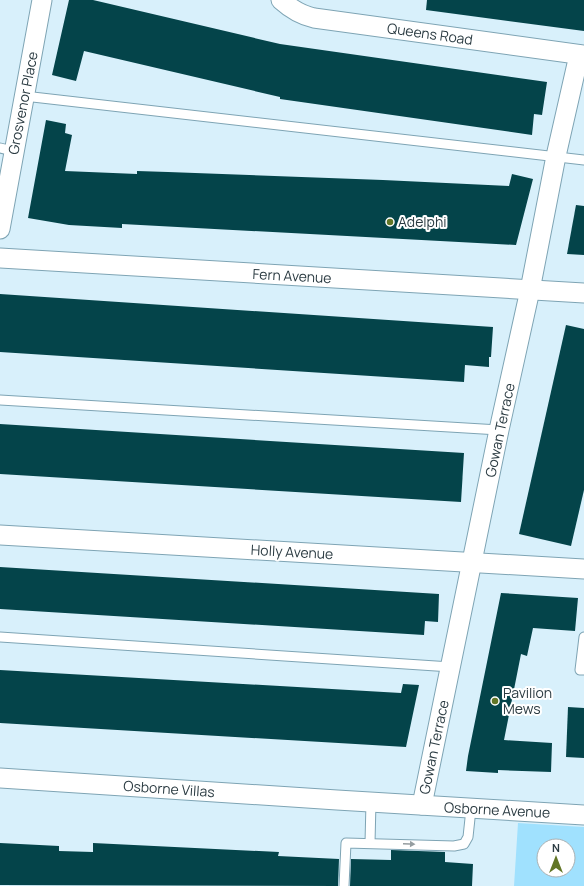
<svg xmlns="http://www.w3.org/2000/svg" width="584" height="886" viewBox="0 0 584 886" font-family="Manrope,sans-serif">
<style>
.green{fill:#a0e1fe;fill-rule:evenodd}
.building{fill:#04444a}
.lines{fill:none;stroke-linecap:round;stroke-linejoin:round}
.lane-casing{stroke:#7ea4b4;stroke-width:11}
.street-casing{stroke:#7ea4b4;stroke-width:21}
.lane{stroke:#fff;stroke-width:9}
.street{stroke:#fff;stroke-width:19}
.oneway{fill:#959da0}
.poi-dot{fill:#627626;stroke:#fff;stroke-width:1.5}
.labels{text-anchor:middle;stroke-width:4;stroke-linejoin:round;paint-order:stroke}
.street-label{font-size:14px;fill:#2b3b42;stroke:#fff}
.poi-label{font-size:14px;fill:#2b3b42;stroke:#fff;text-anchor:start}
</style>
<rect width="100%" height="100%" fill="#d8f0fb"/>
<path class="green" d="M518,823L584,827V886H514ZM544,846H568V870H544Z"/>
<g class="building">
<path d="M69,0H93L280,44L547,82L542,115L534,114L532,135L280,99V97L84,51L76,81L52,75Z"/>
<path d="M427,0H584V31L426,10Z"/>
<path d="M46,120L66,124L65,133L72,135L65,171L137,174V171L168,172L383,180L509,186L512,174L533,179L516,245L122,224V228L69,225L28,218Z"/>
<path d="M576,205L584,206V255L567,254Z"/>
<path d="M0,294L493,327L491,357H489V367L465,365L464,382L0,352Z"/>
<path d="M566,325L584,329V490L571,546L519,534Z"/>
<path d="M0,424L464,453L461,502L0,474Z"/>
<path d="M0,567L439,594L438,622L425,621L424,635L0,609Z"/>
<path d="M501,593L578,598L575,631L533,628L527,656L521,654L504,740L552,743L551,772L498,770V773L466,771L468,756Z"/>
<path d="M0,670L401,693L403,684L419,685L406,747L0,723Z"/>
<path d="M568,707L584,708V758L566,757Z"/>
<path d="M0,843L59,846V851L93,852V843L279,852L278,856L339,859L338,886L0,885Z"/>
<path d="M391,850L445,852V862L473,864L472,886H350L351,859L391,860Z"/>
</g>
<g class="lines">
<g class="lane-casing">
<g id="lane">
<path d="M24,96L584,160"/>
<path d="M0,148L13,151"/>
<path d="M0,400L499,430"/>
<path d="M0,637L451,667"/>
<path d="M584,637L580,670H584"/>
<path d="M370,843L371,802"/>
<path d="M344,886L346,843L454,846L464,844L468,837L471,809"/>
</g>
</g>
<g class="street-casing">
<g id="street">
<path d="M281,0C291,9 300,15 314,18L584,55"/>
<path d="M0,229L42,0"/>
<path d="M0,258L584,293"/>
<path d="M0,535L584,569"/>
<path d="M0,778L337,800L584,815"/>
<path d="M422,805L499,430L530,290L556,156L579,55"/>
</g>
</g>
<use href="#lane" class="lane"/>
<use href="#street" class="street"/>
</g>
<defs><path id="oneway-solid" d="M-6-.8H1V-3.2L6.5 0L1 3.2V.8H-6Z"/></defs>
<use class="oneway" href="#oneway-solid" transform="translate(409 844) rotate(2)"/>
<g class="poi-dot">
<circle cx="390" cy="222" r="4"/>
<circle cx="495" cy="701" r="4"/>
</g>
<g class="labels">
<g class="street-label">
<text transform="translate(430 34) rotate(8)" y="5">Queens Road</text>
<text transform="translate(23 103) rotate(-79)" y="5">Grosvenor Place</text>
<text transform="translate(292 276) rotate(3)" y="5">Fern Avenue</text>
<text transform="translate(500 430) rotate(-78)" y="5">Gowan Terrace</text>
<text transform="translate(292 552) rotate(3)" y="5">Holly Avenue</text>
<text transform="translate(434 747) rotate(-78)" y="5">Gowan Terrace</text>
<text transform="translate(169 789) rotate(4)" y="5">Osborne Villas</text>
<text transform="translate(497 810) rotate(3)" y="5">Osborne Avenue</text>
</g>
<g class="poi-label">
<text x="398" y="227">Adelphi</text>
<text x="503" y="698">Pavilion<tspan x="503" dy="16">Mews</tspan></text>
</g>
</g>
<g transform="translate(556 858)"><circle r="19" fill="#ffffff" stroke="#aab1b3"/>
<path d="M0-3L7 15L0 10L-7 15Z" fill="#627626"/>
<text y="-6" font-size="11" font-weight="bold" text-anchor="middle" fill="#2b3b42">N</text>
</g>
</svg>
